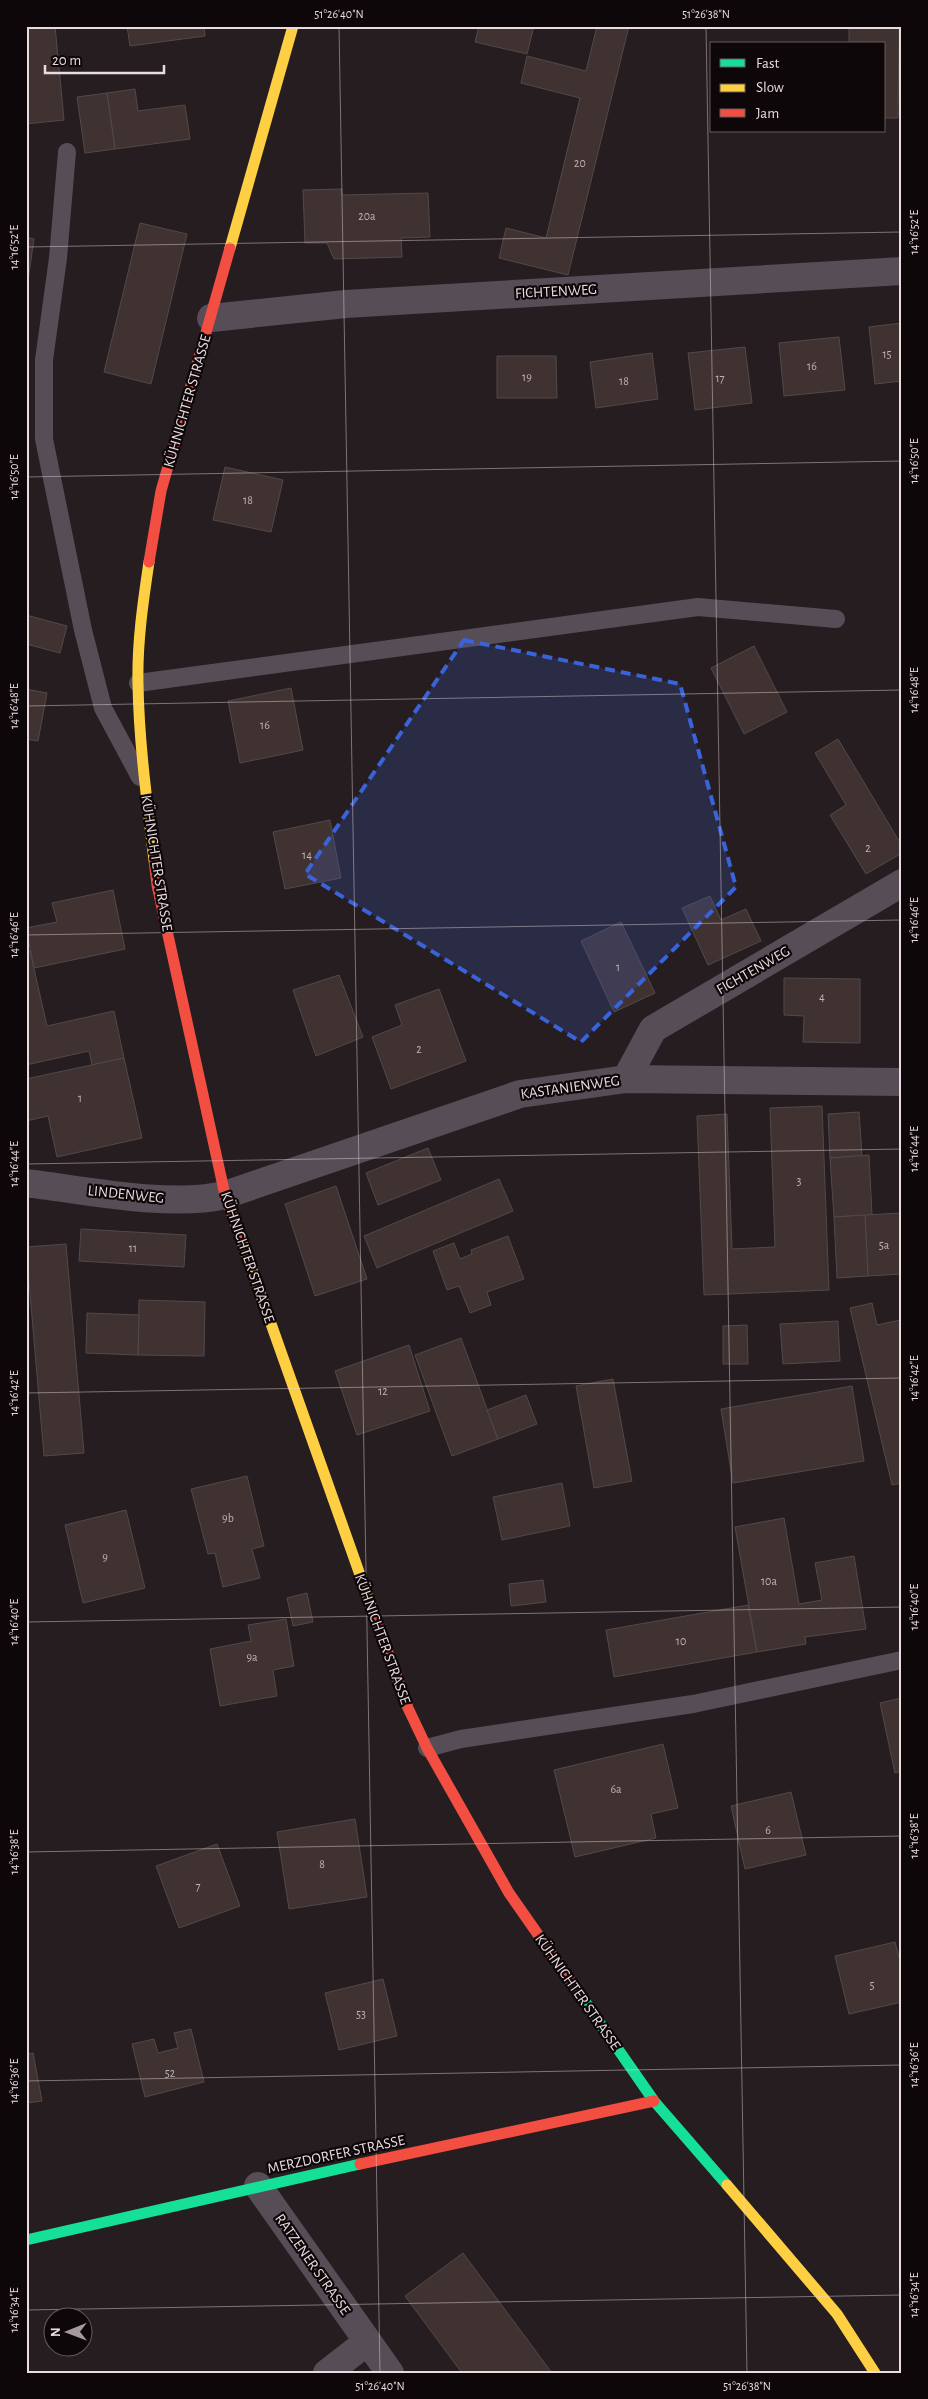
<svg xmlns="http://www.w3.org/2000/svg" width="928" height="2399" viewBox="0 0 928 2399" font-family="'Alegreya Sans',sans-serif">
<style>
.building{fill:#413232;stroke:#51494a}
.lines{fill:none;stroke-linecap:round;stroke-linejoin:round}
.lane{stroke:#564d56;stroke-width:18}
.street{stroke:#564d56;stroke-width:28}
.fast{stroke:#16e098;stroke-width:11}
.slow{stroke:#ffcf43;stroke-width:11}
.jam{stroke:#f24e42;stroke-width:11}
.marked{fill:#3b63d9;fill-opacity:0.2;stroke:#3b63d9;stroke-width:4;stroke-dasharray:10 6;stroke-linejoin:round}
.ticks{fill:none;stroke:#e8dcdf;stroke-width:1;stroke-opacity:0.45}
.labels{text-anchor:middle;stroke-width:4.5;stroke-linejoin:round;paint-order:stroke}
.number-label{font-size:12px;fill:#beb2b4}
.street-label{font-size:15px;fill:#e8dcdf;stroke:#0e0709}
.neatline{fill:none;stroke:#e8dcdf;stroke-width:2}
.ticks-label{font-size:12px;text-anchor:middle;fill:#e8dcdf}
</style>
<rect width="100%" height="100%" fill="#261d20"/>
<g class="building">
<path d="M26,26H55L64,120L26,124Z"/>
<path d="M127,26H204L205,36L130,46Z"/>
<path d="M479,26H534L527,54L475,42Z"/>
<path d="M597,26H629L568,275L499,258L506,228L546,238L580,98L521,83L527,56L586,71Z"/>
<path d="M849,26H899L898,118H884V44H849Z"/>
<path d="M135,89L138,111L185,105L190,139L115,149L107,93Z"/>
<path d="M107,93L115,149L85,153L77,97Z"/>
<path d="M342,189V195L428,193L430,237L401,238L402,257L334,259L327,243H305L303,190Z"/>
<path d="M140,223L187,234L151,384L104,372Z"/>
<path d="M26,237L34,239L26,294Z"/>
<path d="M902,323V381L875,384L869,327Z"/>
<path d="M839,337L845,390L784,396L779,343Z"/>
<path d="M745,347L752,403L695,410L688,353Z"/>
<path d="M652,353L658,399L596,408L590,362Z"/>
<path d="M497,356H556L557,398H497Z"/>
<path d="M225,467L283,480L271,532L213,520Z"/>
<path d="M26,615L67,626L60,653L26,644Z"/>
<path d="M754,646L787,712L744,734L711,668Z"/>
<path d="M291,688L303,750L240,763L228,701Z"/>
<path d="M26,689L47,693L38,741L26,739Z"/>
<path d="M838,739L902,846V853L866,874L830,815L846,805L815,753Z"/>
<path d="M330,820L341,878L285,889L273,832Z"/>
<path d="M113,890L125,949L34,968L26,928L57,922L52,903Z"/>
<path d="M710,896L721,920L746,909L761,941L708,965L682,908Z"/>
<path d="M621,922L655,993L614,1012L581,941Z"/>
<path d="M30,951L47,1026L114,1011L124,1058L92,1065L89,1051L26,1065V952Z"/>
<path d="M339,975L363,1037L316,1056L293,990Z"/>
<path d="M784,978L860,979V1043L803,1042L804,1016L784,1015Z"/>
<path d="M439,989L466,1061L391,1089L372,1037L402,1025L395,1005Z"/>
<path d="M124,1058L142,1138L57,1157L48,1116L26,1121V1079Z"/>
<path d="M822,1106L829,1290L704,1295L697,1116L727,1114L732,1249L775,1247L770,1108Z"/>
<path d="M859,1112L862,1156L830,1158L828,1114Z"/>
<path d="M428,1148L441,1180L378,1205L366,1173Z"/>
<path d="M869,1155L872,1215L834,1217L830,1158Z"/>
<path d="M499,1179L513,1211L377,1268L364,1236Z"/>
<path d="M336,1186L367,1279L315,1296L285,1204Z"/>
<path d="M902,1213V1274L868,1276L865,1215Z"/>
<path d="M865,1215L868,1276L837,1278L834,1217Z"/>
<path d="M81,1229L186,1235L184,1267L79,1261Z"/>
<path d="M508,1236L524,1279L487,1292L491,1305L470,1313L459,1286L447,1290L433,1251L454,1243L460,1259L472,1254L471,1250Z"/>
<path d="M66,1244L84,1453L44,1456L26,1247Z"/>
<path d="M139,1300L205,1302L204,1356L138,1355Z"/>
<path d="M872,1303L877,1325L900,1320L902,1327V1483L892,1485L850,1308Z"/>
<path d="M87,1313L139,1315L138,1355L86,1353Z"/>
<path d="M838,1321L840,1361L783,1364L780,1324Z"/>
<path d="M747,1325L748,1364H723V1326Z"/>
<path d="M461,1338L498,1439L452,1456L415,1355Z"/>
<path d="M409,1345L430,1411L357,1435L335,1371Z"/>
<path d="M613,1379L632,1481L594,1488L576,1386Z"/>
<path d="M852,1386L864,1461L733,1483L721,1409Z"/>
<path d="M526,1395L537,1424L498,1439L487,1410Z"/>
<path d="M247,1476L264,1546L252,1549L260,1578L223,1587L215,1553L208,1554L191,1489Z"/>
<path d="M562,1483L570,1526L502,1540L493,1497Z"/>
<path d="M126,1510L145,1588L83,1603L65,1525Z"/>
<path d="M784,1518L799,1604L822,1600L815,1563L854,1556L866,1629L805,1637L806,1644L757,1652L735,1527Z"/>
<path d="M543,1580L546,1602L511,1606L509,1584Z"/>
<path d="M307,1593L313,1622L293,1626L287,1598Z"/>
<path d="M748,1605L757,1652L614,1677L606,1630Z"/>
<path d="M286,1619L294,1666L273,1670L277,1696L220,1706L210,1649L251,1641L248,1625Z"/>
<path d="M902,1698V1771L895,1773L880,1703Z"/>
<path d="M663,1744L678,1808L651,1814L656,1838L575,1857L554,1770Z"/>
<path d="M791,1792L806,1855L745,1869L731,1806Z"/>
<path d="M355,1819L367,1897L289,1909L277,1832Z"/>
<path d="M217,1844L240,1906L179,1928L156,1866Z"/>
<path d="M895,1942L902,1968V2002L849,2014L835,1956Z"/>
<path d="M383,1979L397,2036L339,2050L325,1993Z"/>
<path d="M191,2029L204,2082L145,2097L132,2044L154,2039L158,2053L178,2048L174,2033Z"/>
<path d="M33,2053L42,2101L26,2103V2054Z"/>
<path d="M463,2253L552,2373H462L405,2296Z"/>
</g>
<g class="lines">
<g class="lane">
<path d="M67,152L58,258L44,360V439L83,630L103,708L140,777"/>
<path d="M138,683L698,607L836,619"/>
<path d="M427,1748L461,1739L693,1704L902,1660"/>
</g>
<g class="street">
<path d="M211,318L346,304L902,271"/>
<path d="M626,1079L653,1029L902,883"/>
<path d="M26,1183C85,1190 169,1208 225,1195L520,1094L626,1079L902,1082"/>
<path d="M258,2186L390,2373"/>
<path d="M327,2373L367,2342"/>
</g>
<g class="fast">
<path d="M581,1996L654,2101L727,2185"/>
<path d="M26,2240L360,2164"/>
</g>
<g class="slow">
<path d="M230,248L293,26"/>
<path d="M149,562C143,602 137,643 138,684C139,743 147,801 154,860"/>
<path d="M241,1239L376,1620"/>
<path d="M727,2185L837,2314L875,2373"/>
</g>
<g class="jam">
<path d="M149,562L161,491L230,248"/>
<path d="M154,860L157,885L225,1195L241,1239"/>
<path d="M376,1620L408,1708L427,1748L509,1893L581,1996"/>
<path d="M360,2164L654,2101"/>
</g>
</g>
<path class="marked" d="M464,640L680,684L736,887L581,1042L305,874Z"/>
<path class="ticks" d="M339,26L380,2373M706,26L747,2373M26,247L902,232M26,477L902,461M26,706L902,690M26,935L902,920M26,1164L902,1149M26,1393L902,1378M26,1622L902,1607M26,1852L902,1836M26,2081L902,2065M26,2310L902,2295"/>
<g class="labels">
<g class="number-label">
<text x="580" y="167">20</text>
<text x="367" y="220">20a</text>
<text x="887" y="358">15</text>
<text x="812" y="370">16</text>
<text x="527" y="381">19</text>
<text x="720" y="382">17</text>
<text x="624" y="385">18</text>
<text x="248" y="504">18</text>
<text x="265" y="729">16</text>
<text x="868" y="852">2</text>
<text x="307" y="859">14</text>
<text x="618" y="971">1</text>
<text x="822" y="1001">4</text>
<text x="419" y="1053">2</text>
<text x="80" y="1102">1</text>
<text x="799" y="1185">3</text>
<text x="884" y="1249">5a</text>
<text x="133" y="1252">11</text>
<text x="383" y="1395">12</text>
<text x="228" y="1522">9b</text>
<text x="105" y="1561">9</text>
<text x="769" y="1585">10a</text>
<text x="681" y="1645">10</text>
<text x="252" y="1661">9a</text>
<text x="616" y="1793">6a</text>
<text x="768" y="1834">6</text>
<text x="322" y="1868">8</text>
<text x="198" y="1890">7</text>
<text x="872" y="1989">5</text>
<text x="361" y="2018">53</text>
<text x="170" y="2077">52</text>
</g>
<g class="street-label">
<text transform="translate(556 291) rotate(-3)" y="5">FICHTENWEG</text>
<text transform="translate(187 401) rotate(-74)" y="5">KÜHNICHTER STRASSE</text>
<text transform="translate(157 863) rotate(81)" y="5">KÜHNICHTER STRASSE</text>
<text transform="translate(753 970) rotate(-30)" y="5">FICHTENWEG</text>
<text transform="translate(570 1087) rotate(-8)" y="5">KASTANIENWEG</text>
<text transform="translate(126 1194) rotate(6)" y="5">LINDENWEG</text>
<text transform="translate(248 1257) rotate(71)" y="5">KÜHNICHTER STRASSE</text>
<text transform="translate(383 1639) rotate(70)" y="5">KÜHNICHTER STRASSE</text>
<text transform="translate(578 1992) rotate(55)" y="5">KÜHNICHTER STRASSE</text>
<text transform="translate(336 2154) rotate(-12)" y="5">MERZDORFER STRASSE</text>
<text transform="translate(313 2264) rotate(55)" y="5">RATZENER STRASSE</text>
</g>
</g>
<rect width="928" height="2399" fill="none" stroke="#0e0709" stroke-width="55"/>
<rect x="710" y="42" width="175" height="90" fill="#0e0709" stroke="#655c5f"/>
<rect x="720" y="59" width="25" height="8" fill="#16e098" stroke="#655c5f"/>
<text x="756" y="68" font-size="15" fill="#e8dcdf">Fast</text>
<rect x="720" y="84" width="25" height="8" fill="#ffcf43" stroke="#655c5f"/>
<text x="756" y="92" font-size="15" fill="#e8dcdf">Slow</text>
<rect x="720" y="109" width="25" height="8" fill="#f24e42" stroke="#655c5f"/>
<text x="756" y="118" font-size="15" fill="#e8dcdf">Jam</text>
<g transform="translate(68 2332) rotate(269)"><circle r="24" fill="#0e0709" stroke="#655c5f"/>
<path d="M0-4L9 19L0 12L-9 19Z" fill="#a4999c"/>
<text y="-8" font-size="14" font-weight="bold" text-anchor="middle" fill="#e8dcdf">N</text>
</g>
<path d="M45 65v8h119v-8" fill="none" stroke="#e8dcdf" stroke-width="2.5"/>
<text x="52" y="65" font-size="15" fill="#e8dcdf" stroke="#0e0709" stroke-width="4" paint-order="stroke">20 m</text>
<rect x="28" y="28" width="872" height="2344" class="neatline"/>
<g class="ticks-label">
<text x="339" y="18">51°26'40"N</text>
<text x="706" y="18">51°26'38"N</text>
<text transform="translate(914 232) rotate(-90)" y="4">14°16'52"E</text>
<text transform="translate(14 247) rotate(-90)" y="4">14°16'52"E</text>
<text transform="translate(914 461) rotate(-90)" y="4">14°16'50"E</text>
<text transform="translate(14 477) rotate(-90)" y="4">14°16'50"E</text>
<text transform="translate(914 690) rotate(-90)" y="4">14°16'48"E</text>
<text transform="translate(14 706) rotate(-90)" y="4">14°16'48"E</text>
<text transform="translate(914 920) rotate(-90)" y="4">14°16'46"E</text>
<text transform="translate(14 935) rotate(-90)" y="4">14°16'46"E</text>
<text transform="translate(914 1149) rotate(-90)" y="4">14°16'44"E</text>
<text transform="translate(14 1164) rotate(-90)" y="4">14°16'44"E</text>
<text transform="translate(914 1378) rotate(-90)" y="4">14°16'42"E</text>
<text transform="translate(14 1393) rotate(-90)" y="4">14°16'42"E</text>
<text transform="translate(914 1607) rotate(-90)" y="4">14°16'40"E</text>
<text transform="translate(14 1622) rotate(-90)" y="4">14°16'40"E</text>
<text transform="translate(914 1836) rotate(-90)" y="4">14°16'38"E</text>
<text transform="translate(14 1852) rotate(-90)" y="4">14°16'38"E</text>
<text transform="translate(914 2065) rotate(-90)" y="4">14°16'36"E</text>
<text transform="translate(14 2081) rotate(-90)" y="4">14°16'36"E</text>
<text transform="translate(914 2295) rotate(-90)" y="4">14°16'34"E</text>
<text transform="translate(14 2310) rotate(-90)" y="4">14°16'34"E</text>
<text x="380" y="2390">51°26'40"N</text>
<text x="747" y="2390">51°26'38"N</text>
</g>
</svg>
